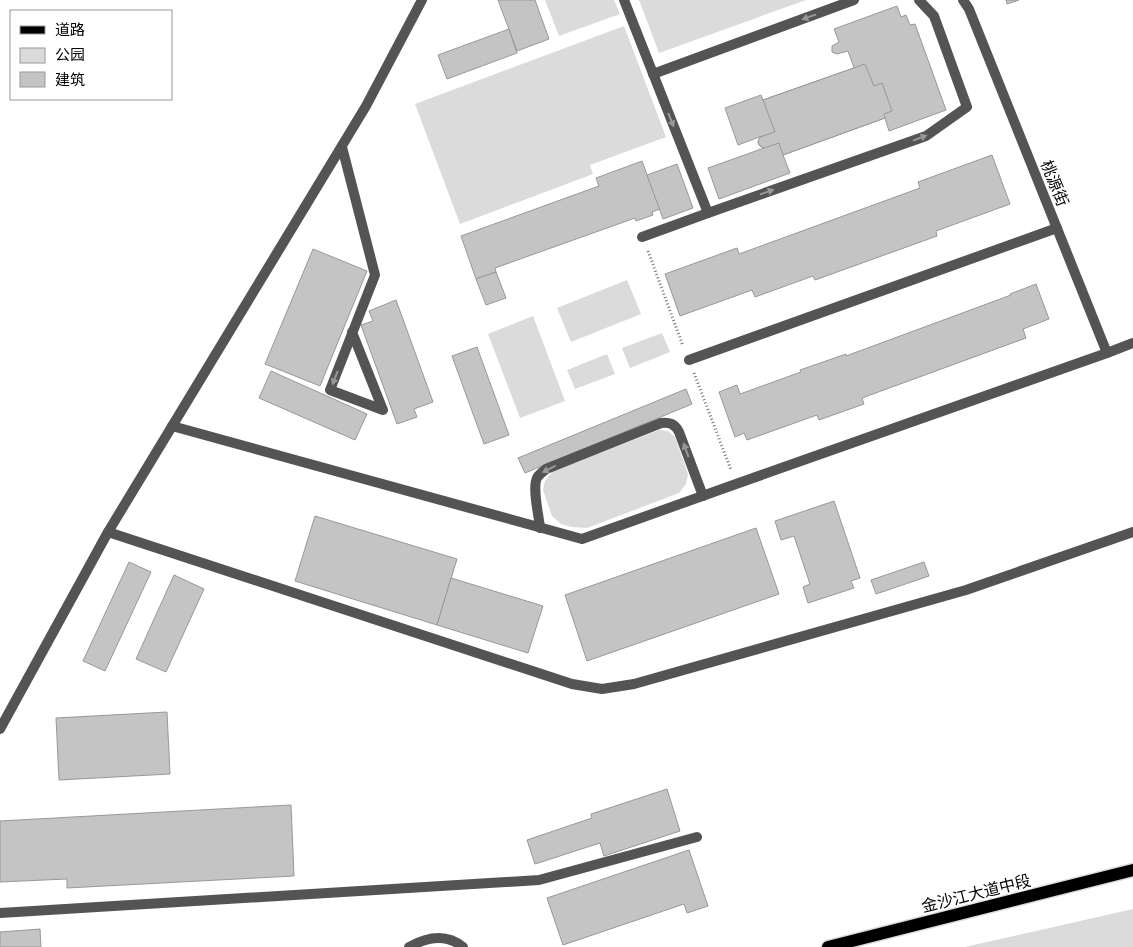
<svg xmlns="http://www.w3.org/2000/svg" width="1133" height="947" viewBox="0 0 1133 947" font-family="'Noto Sans','Noto Sans SC',sans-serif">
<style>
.green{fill:#dbdbdb}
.building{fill:#c4c4c4;stroke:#989898}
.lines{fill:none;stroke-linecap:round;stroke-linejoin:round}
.primary-casing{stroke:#dbdbdb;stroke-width:15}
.path{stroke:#767676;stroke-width:3;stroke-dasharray:1 2.5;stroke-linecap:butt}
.lane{stroke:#545454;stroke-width:10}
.street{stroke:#545454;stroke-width:10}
.primary{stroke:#000;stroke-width:12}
.oneway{fill:#989898}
.labels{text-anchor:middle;stroke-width:4;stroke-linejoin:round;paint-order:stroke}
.street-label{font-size:16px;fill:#000;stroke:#fff}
</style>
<rect width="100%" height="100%" fill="#fff"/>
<g class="green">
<path d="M545,0H614L620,14L559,36Z"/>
<path d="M639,0H806L659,53Z"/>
<path d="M624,26L666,137L590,165L593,174L460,224L415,104Z"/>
<path d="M627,280L641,314L571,342L557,308Z"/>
<path d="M533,316L565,401L520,418L488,334Z"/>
<path d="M662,333L670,352L630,368L622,348Z"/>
<path d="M607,354L615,374L575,389L567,370Z"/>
<path d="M659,430L668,431L675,437L688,474L686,484L679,493L587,528L572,527L561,524L552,516L543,490L545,481L552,472Z"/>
<path d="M1133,909V947H965Z"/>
</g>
<g class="building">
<path d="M498,0H535L549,39L517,51Z"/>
<path d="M1006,0H1019L1007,4Z"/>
<path d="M897,6L901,17L906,15L910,25L915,24L946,110L889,131L885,118L783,155L790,173L719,199L708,168L764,148L760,146L758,143L759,139L762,136L738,145L725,108L761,95L763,100L854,68L848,51L837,54L832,52V46L839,42L834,29Z"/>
<path d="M509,29L517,53L447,79L438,55Z"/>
<path d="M865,64L874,86L882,83L892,111L884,114L885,118L783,155L779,143L764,148L759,145L758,141L760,137L775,132L763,100Z"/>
<path d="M992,155L1010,204L936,231L937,236L815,280L813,276L755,297L752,290L680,316L665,274L737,248L739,254L920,188L918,182Z"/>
<path d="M642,161L660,209L652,212L653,215L636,221L635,218L495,268L496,272L476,279L461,236L599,186L596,178Z"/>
<path d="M677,164L693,208L663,219L647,175Z"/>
<path d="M313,249L367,271L320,386L265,364Z"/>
<path d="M496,272L506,298L486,305L476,279Z"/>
<path d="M1036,284L1049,319L1023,329L1026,338L862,398L864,404L819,420L817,415L747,440L744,433L735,437L719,392L737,385L740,394L801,372L800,370L846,354V356L1011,295L1010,294Z"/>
<path d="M396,300L433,402L414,409L417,417L397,424L361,325L373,321L369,311Z"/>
<path d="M477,347L509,435L484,444L452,356Z"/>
<path d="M271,371L367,414L355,440L259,398Z"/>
<path d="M686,389L692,404L525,473L518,458Z"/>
<path d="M834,501L860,578L851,581L854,588L808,603L803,587L810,584L794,536L781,540L775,521Z"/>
<path d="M315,516L457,559L437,625L295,581Z"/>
<path d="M756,528L779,594L587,661L565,595Z"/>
<path d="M129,562L151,572L105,671L83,661Z"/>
<path d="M924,562L929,576L876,594L871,580Z"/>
<path d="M174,575L204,589L166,672L136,659Z"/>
<path d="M451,578L543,606L528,653L437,625Z"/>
<path d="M167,712L170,774L59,780L56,718Z"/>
<path d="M667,789L680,831L604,856L600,843L535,864L527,840L592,818L591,814Z"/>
<path d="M291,805L294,876L67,888V879L0,882V821Z"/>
<path d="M689,850L708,906L687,913L684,904L563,945L547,898Z"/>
<path d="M40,929L41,947H0V932Z"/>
</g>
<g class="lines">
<g class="primary-casing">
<path id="primary" d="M828,947L1133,870"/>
</g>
<g class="path">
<path d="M648,251L683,346"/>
<path d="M694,373L731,470"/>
</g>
<g class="lane">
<path d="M624,0L708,213L926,136L967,107L934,16L919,0"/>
<path d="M653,74L854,0"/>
<path d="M342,147L375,275L330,390L383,410L352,332"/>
<path d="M642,237L708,213"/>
<path d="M689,360L1057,228"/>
<path d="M172,426L582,539L736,484L1107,353"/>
<path d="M540,528C539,516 532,488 537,478C539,474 543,472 546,469L661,423C670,422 675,424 679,432L703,496"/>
<path d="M108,532L572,684L602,689L634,684L966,590L1133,532"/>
<path d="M0,729L108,532L366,106L422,0"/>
<path d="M0,913L539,880L697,837"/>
<path d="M409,947C427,937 446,933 463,947"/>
</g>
<path class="street" d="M963,0L969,9L1107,353L1133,343"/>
<use href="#primary" class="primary"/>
</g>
<defs><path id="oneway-solid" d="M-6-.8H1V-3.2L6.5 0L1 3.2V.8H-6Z" transform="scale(1.25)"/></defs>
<g class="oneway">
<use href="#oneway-solid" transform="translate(809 17) rotate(160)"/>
<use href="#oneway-solid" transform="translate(671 120) rotate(68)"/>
<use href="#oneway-solid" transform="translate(920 138) rotate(-21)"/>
<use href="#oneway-solid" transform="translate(767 192) rotate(-19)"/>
<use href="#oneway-solid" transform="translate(335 378) rotate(111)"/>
<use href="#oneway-solid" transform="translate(686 450) rotate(-110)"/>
<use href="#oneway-solid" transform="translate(549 469) rotate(153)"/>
</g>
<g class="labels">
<g class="street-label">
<text transform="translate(1055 183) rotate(68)" y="6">桃源街</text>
<text transform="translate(976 893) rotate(-14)" y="6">金沙江大道中段</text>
</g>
</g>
<rect x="10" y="10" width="162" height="90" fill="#ffffff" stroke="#999999"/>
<rect x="20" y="26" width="25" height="8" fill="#000000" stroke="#999999"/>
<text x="55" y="35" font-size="15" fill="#000000">道路</text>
<rect x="20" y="48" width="25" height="15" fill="#dbdbdb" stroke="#999999"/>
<text x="55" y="60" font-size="15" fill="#000000">公园</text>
<rect x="20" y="72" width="25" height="15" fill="#c4c4c4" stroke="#999999"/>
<text x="55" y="85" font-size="15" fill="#000000">建筑</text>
</svg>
